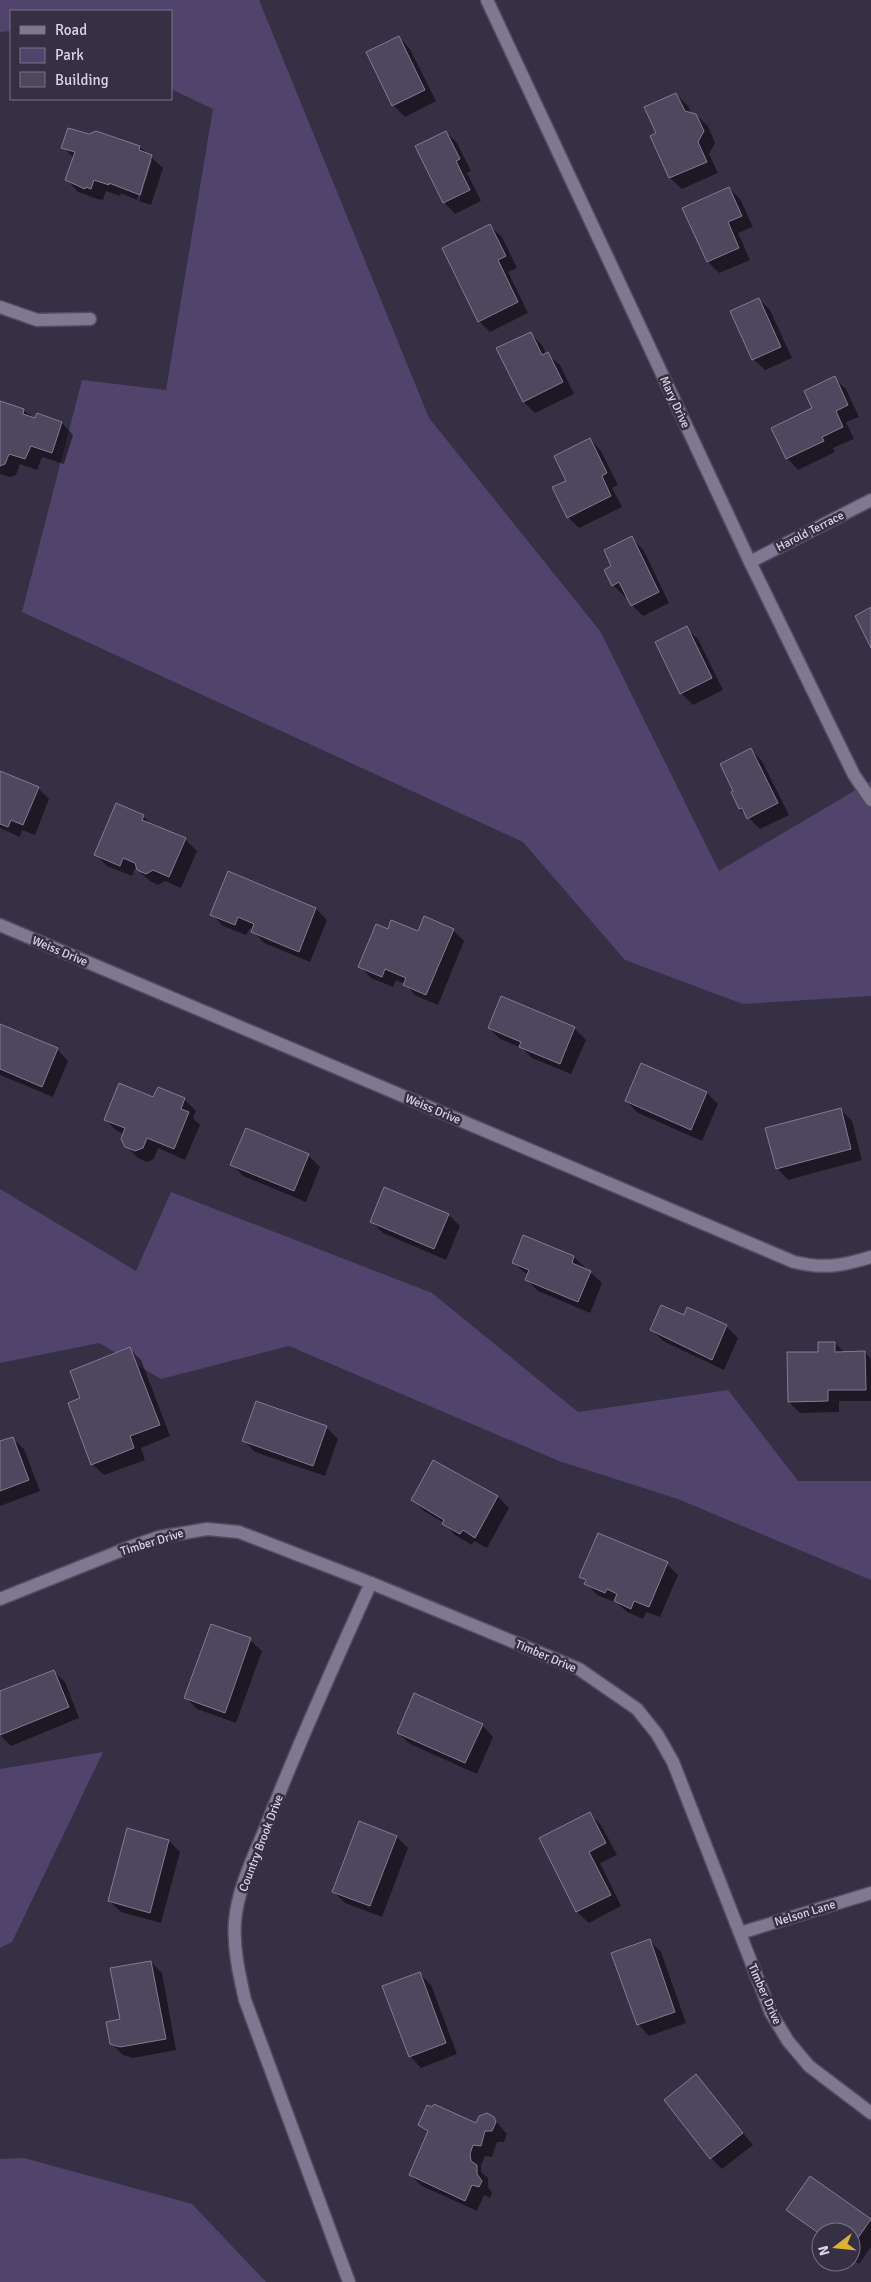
<svg xmlns="http://www.w3.org/2000/svg" width="871" height="2282" viewBox="0 0 871 2282" font-family="Signika,sans-serif">
<style>
.green{fill:#51446c}
.shadow{fill:#0007}
.building{fill:#4e475e;stroke:#837b95}
.lines{fill:none;stroke-linecap:round;stroke-linejoin:round}
.minor-casing{stroke:#534c5f;stroke-width:15}
.minor{stroke:#7f7891;stroke-width:12}
.labels{text-anchor:middle;stroke-width:5;stroke-linejoin:round;paint-order:stroke}
.street-label{font-size:12px;fill:#dad6e4;stroke:#363045}
</style>
<rect width="100%" height="100%" fill="#363045"/>
<g class="green">
<path d="M0,0H259L429,418L600,631L719,871L871,781V996L743,1004L625,960L523,842L22,612L82,380L166,390L213,109L171,89V11H11V31L0,32Z"/>
<path d="M0,1189L136,1271L171,1192L432,1293L578,1412L728,1390L798,1481H871V1580L678,1499L559,1461L289,1346L161,1379L99,1343L0,1363Z"/>
<path d="M103,1752L12,1942L0,1948V1769Z"/>
<path d="M24,2158L192,2204L266,2282H0V2159Z"/>
</g>
<g class="shadow">
<path d="M399,37L410,49L436,101L405,117L393,105L367,53Z"/>
<path d="M676,94L688,106L691,114L696,115L708,126L715,143L709,154L718,173L682,189L670,178L652,137L658,134Z"/>
<path d="M446,132L457,143L471,171L467,173L481,201L455,214L444,202Z"/>
<path d="M96,133L140,147L163,168L151,205L139,201L152,161L150,159L137,200L121,193L120,196L106,191L103,200L97,199L78,192L67,180L74,158L63,147Z"/>
<path d="M729,188L740,199L753,227L738,233L750,260L719,273L708,262Z"/>
<path d="M490,226L502,237L517,268L508,272L528,313L490,332L479,321Z"/>
<path d="M759,299L770,310L792,358L765,370L753,359Z"/>
<path d="M530,333L542,345L546,354L560,365L574,394L535,413L524,402L498,349Z"/>
<path d="M834,378L846,389L859,417L846,422L854,439L833,448L835,452L798,470L787,458L814,408Z"/>
<path d="M0,403L23,410L36,419L38,415L62,423L73,435L64,464L42,457L37,470L20,464L16,475L10,477L0,474Z"/>
<path d="M590,439L601,451L618,485L612,488L622,507L579,528L568,517V481Z"/>
<path d="M631,538L643,549L669,603L643,616L632,605L627,595L625,597L613,585V567Z"/>
<path d="M686,628L698,639L723,690L693,705L681,693L657,642Z"/>
<path d="M751,750L762,761L789,815L760,829L740,809Z"/>
<path d="M0,772L38,788L49,799L35,835L22,830L20,837L0,828Z"/>
<path d="M143,816L153,826L185,839L197,851L181,888L165,881L158,885L150,881L135,868L132,876L107,866L96,855Z"/>
<path d="M229,873L316,909L327,920L310,962L264,943L250,928L246,935L223,926L212,914Z"/>
<path d="M453,930L464,941L438,1005L416,996L405,984L396,980L393,987L371,978L360,966L388,931L419,932Z"/>
<path d="M0,1025L57,1049L68,1061L53,1097L0,1075Z"/>
<path d="M489,1028H574L586,1040L571,1074L532,1058L522,1048L500,1039Z"/>
<path d="M707,1093L718,1104L702,1141L638,1113L626,1101Z"/>
<path d="M184,1099L196,1111L193,1118L200,1125L185,1160L158,1148L154,1159L147,1162L138,1158L126,1146L124,1134L117,1131L106,1120Z"/>
<path d="M841,1110L852,1121L862,1160L788,1180L777,1168Z"/>
<path d="M246,1130L309,1156L320,1167L306,1202L243,1176L232,1164Z"/>
<path d="M449,1215L460,1226L446,1260L383,1233L372,1222Z"/>
<path d="M524,1237L574,1257L602,1283L590,1313L538,1291L527,1280L528,1275L513,1263Z"/>
<path d="M726,1326L738,1338L724,1370L663,1341L652,1330Z"/>
<path d="M835,1343L845,1353L865,1352L871,1359V1401H839V1412L800,1413L789,1402L820,1353Z"/>
<path d="M130,1349L141,1360L170,1436L141,1448L145,1460L104,1475L92,1464L82,1399Z"/>
<path d="M326,1427L338,1439L325,1476L255,1452L244,1441Z"/>
<path d="M12,1438L24,1449L40,1491L0,1506V1443Z"/>
<path d="M498,1497L509,1508L487,1548L474,1541L472,1545L455,1535L444,1523L424,1511L413,1500Z"/>
<path d="M667,1564L678,1575L660,1617L646,1612L643,1619L627,1612L617,1603L597,1595L581,1577Z"/>
<path d="M211,1625L250,1640L262,1651L236,1723L197,1709L185,1697Z"/>
<path d="M53,1671L65,1682L79,1718L11,1746L0,1735V1692Z"/>
<path d="M482,1725L493,1737L477,1774L410,1744L398,1733Z"/>
<path d="M590,1814L601,1825L617,1855L600,1863L621,1906L589,1923L577,1912L541,1839Z"/>
<path d="M397,1837L408,1848L382,1917L345,1903L333,1891Z"/>
<path d="M169,1841L180,1852L161,1923L121,1912L109,1901Z"/>
<path d="M649,1940L661,1952L686,2023L649,2036L638,2024Z"/>
<path d="M151,1962L162,1973L176,2050L133,2058L123,2055L111,2043Z"/>
<path d="M419,1973L431,1985L457,2054L421,2068L410,2056Z"/>
<path d="M696,2076L753,2145L722,2169L711,2158Z"/>
<path d="M493,2118L507,2134L504,2142H497L492,2157L485,2156L481,2165V2172L488,2178V2187L492,2193L490,2198L484,2195L477,2211L422,2186L410,2175L429,2134L420,2124L477,2125Z"/>
<path d="M810,2177L871,2220V2247L859,2264L851,2258V2232H821V2237L787,2210Z"/>
</g>
<g class="building">
<path d="M399,36L425,90L392,106L366,52Z"/>
<path d="M676,93L685,111L696,114L704,131L698,142L707,162L669,178L650,136L656,133L644,107Z"/>
<path d="M68,128L89,134L96,131L140,146L139,150L152,155L140,195L109,183V185L94,180L91,189L86,187L85,189L65,180L75,152L61,148Z"/>
<path d="M446,131L460,159L456,161L470,190L443,203L415,146Z"/>
<path d="M729,187L742,216L728,222L739,248L707,262L682,208Z"/>
<path d="M490,224L506,256L498,260L518,302L478,322L442,248Z"/>
<path d="M759,298L781,347L752,360L730,311Z"/>
<path d="M531,332L542,355L548,352L563,382L523,402L496,348Z"/>
<path d="M835,376L848,405L836,411L843,427L822,437L824,441L786,459L771,428L812,408L804,391Z"/>
<path d="M0,401L24,409L23,414L35,418L37,413L62,422L52,453L31,446L25,459L9,454L5,464L0,466Z"/>
<path d="M590,438L607,473L602,476L611,496L567,518L552,487L566,481L554,456Z"/>
<path d="M632,536L659,592L631,606L619,582L612,586L604,570L611,566L604,550Z"/>
<path d="M871,607V648L855,616Z"/>
<path d="M687,626L712,678L680,694L655,642Z"/>
<path d="M751,748L778,803L747,819L742,808L739,809L731,792L733,791L720,764Z"/>
<path d="M0,771L39,787L23,825L11,820L8,827L0,824Z"/>
<path d="M116,803L144,815L142,820L186,838L169,877L153,870L146,874L137,870L135,863L123,858L120,866L94,855Z"/>
<path d="M228,871L316,908L299,952L251,932L254,924L238,917L235,925L210,915Z"/>
<path d="M424,916L454,929L426,995L403,985L406,978L385,969L382,977L358,967L376,924L388,929L391,920L418,931Z"/>
<path d="M501,996L575,1027L560,1064L519,1047L521,1042L488,1028Z"/>
<path d="M0,1024L58,1048L42,1087L0,1069Z"/>
<path d="M641,1063L707,1092L691,1130L625,1101Z"/>
<path d="M119,1083L153,1097L158,1087L185,1098L181,1109L189,1112L174,1149L147,1138L143,1148L135,1151L125,1147L121,1139L125,1128L104,1120Z"/>
<path d="M841,1108L851,1149L776,1169L765,1128Z"/>
<path d="M246,1128L309,1154L294,1191L230,1165Z"/>
<path d="M384,1187L449,1214L434,1249L370,1222Z"/>
<path d="M523,1235L574,1256L572,1263L591,1271L578,1302L525,1280L529,1270L512,1263Z"/>
<path d="M661,1305L684,1315L687,1307L727,1325L712,1360L650,1330Z"/>
<path d="M818,1342H835V1352L865,1351L866,1390H828V1401L788,1402L787,1352H818Z"/>
<path d="M130,1347L160,1425L130,1436L134,1448L91,1465L68,1403L80,1398L70,1371Z"/>
<path d="M256,1401L327,1426L313,1466L242,1441Z"/>
<path d="M13,1437L29,1480L0,1491V1441Z"/>
<path d="M433,1460L498,1496L475,1538L463,1530L460,1534L442,1524L444,1520L411,1500Z"/>
<path d="M598,1533L668,1562L649,1607L634,1601L631,1609L614,1601L617,1594L607,1589L605,1593L584,1584L586,1580L579,1577Z"/>
<path d="M211,1624L251,1638L225,1713L184,1698Z"/>
<path d="M54,1670L69,1707L0,1735V1691Z"/>
<path d="M414,1693L483,1724L465,1763L397,1733Z"/>
<path d="M590,1812L606,1843L589,1852L611,1895L576,1912L539,1838Z"/>
<path d="M359,1821L397,1836L370,1906L332,1892Z"/>
<path d="M127,1828L169,1840L150,1913L108,1901Z"/>
<path d="M650,1939L675,2012L637,2025L611,1953Z"/>
<path d="M151,1961L166,2039L120,2047L110,2044L106,2022L120,2019L110,1968Z"/>
<path d="M420,1972L446,2043L409,2057L382,1986Z"/>
<path d="M696,2074L743,2133L710,2159L664,2100Z"/>
<path d="M434,2104L476,2123L479,2116L487,2113L494,2117L496,2122L492,2131H485L481,2146L473,2145L470,2154L471,2161L477,2165V2174L482,2181L479,2187L472,2185L465,2201L409,2175L428,2131L418,2125L427,2105L432,2107Z"/>
<path d="M810,2176L871,2219L851,2248V2232H821V2235L786,2210Z"/>
</g>
<g class="lines">
<g class="minor-casing">
<g id="minor">
<path d="M487,0L750,562L854,775L871,800"/>
<path d="M0,307L37,320L90,319"/>
<path d="M750,562L871,500"/>
<path d="M0,925L794,1262C824,1269 842,1266 871,1257"/>
<path d="M0,1599L130,1547L159,1537L207,1529L239,1532L371,1583L579,1669L637,1709L657,1734L673,1762L771,2013L788,2041L809,2066L871,2113"/>
<path d="M740,1933L871,1893"/>
<path d="M349,2282L245,2000C239,1973 233,1948 235,1921C238,1887 255,1854 267,1824C299,1742 335,1662 371,1583"/>
</g>
</g>
<use href="#minor" class="minor"/>
</g>
<g class="labels">
<g class="street-label">
<text transform="translate(675 402) rotate(65)" y="4">Mary Drive</text>
<text transform="translate(810 531) rotate(-27)" y="4">Harold Terrace</text>
<text transform="translate(60 951) rotate(23)" y="4">Weiss Drive</text>
<text transform="translate(433 1109) rotate(23)" y="4">Weiss Drive</text>
<text transform="translate(152 1542) rotate(-17)" y="4">Timber Drive</text>
<text transform="translate(546 1656) rotate(23)" y="4">Timber Drive</text>
<text transform="translate(261 1843) rotate(-69)" y="4">Country Brook Drive</text>
<text transform="translate(805 1913) rotate(-17)" y="4">Nelson Lane</text>
<text transform="translate(765 1994) rotate(66)" y="4">Timber Drive</text>
</g>
</g>
<rect x="10" y="10" width="162" height="90" fill="#363045" stroke="#787285"/>
<rect x="20" y="26" width="25" height="8" fill="#7f7891" stroke="#787285"/>
<text x="55" y="35" font-size="15" fill="#dad6e4">Road</text>
<rect x="20" y="48" width="25" height="15" fill="#51446c" stroke="#787285"/>
<text x="55" y="60" font-size="15" fill="#dad6e4">Park</text>
<rect x="20" y="72" width="25" height="15" fill="#4e475e" stroke="#787285"/>
<text x="55" y="85" font-size="15" fill="#dad6e4">Building</text>
<g transform="translate(836 2247) rotate(254)"><circle r="24" fill="#363045" stroke="#787285"/>
<path d="M0-4L9 19L0 12L-9 19Z" fill="#ddb133"/>
<text y="-8" font-size="14" font-weight="bold" text-anchor="middle" fill="#dad6e4">N</text>
</g>
</svg>
